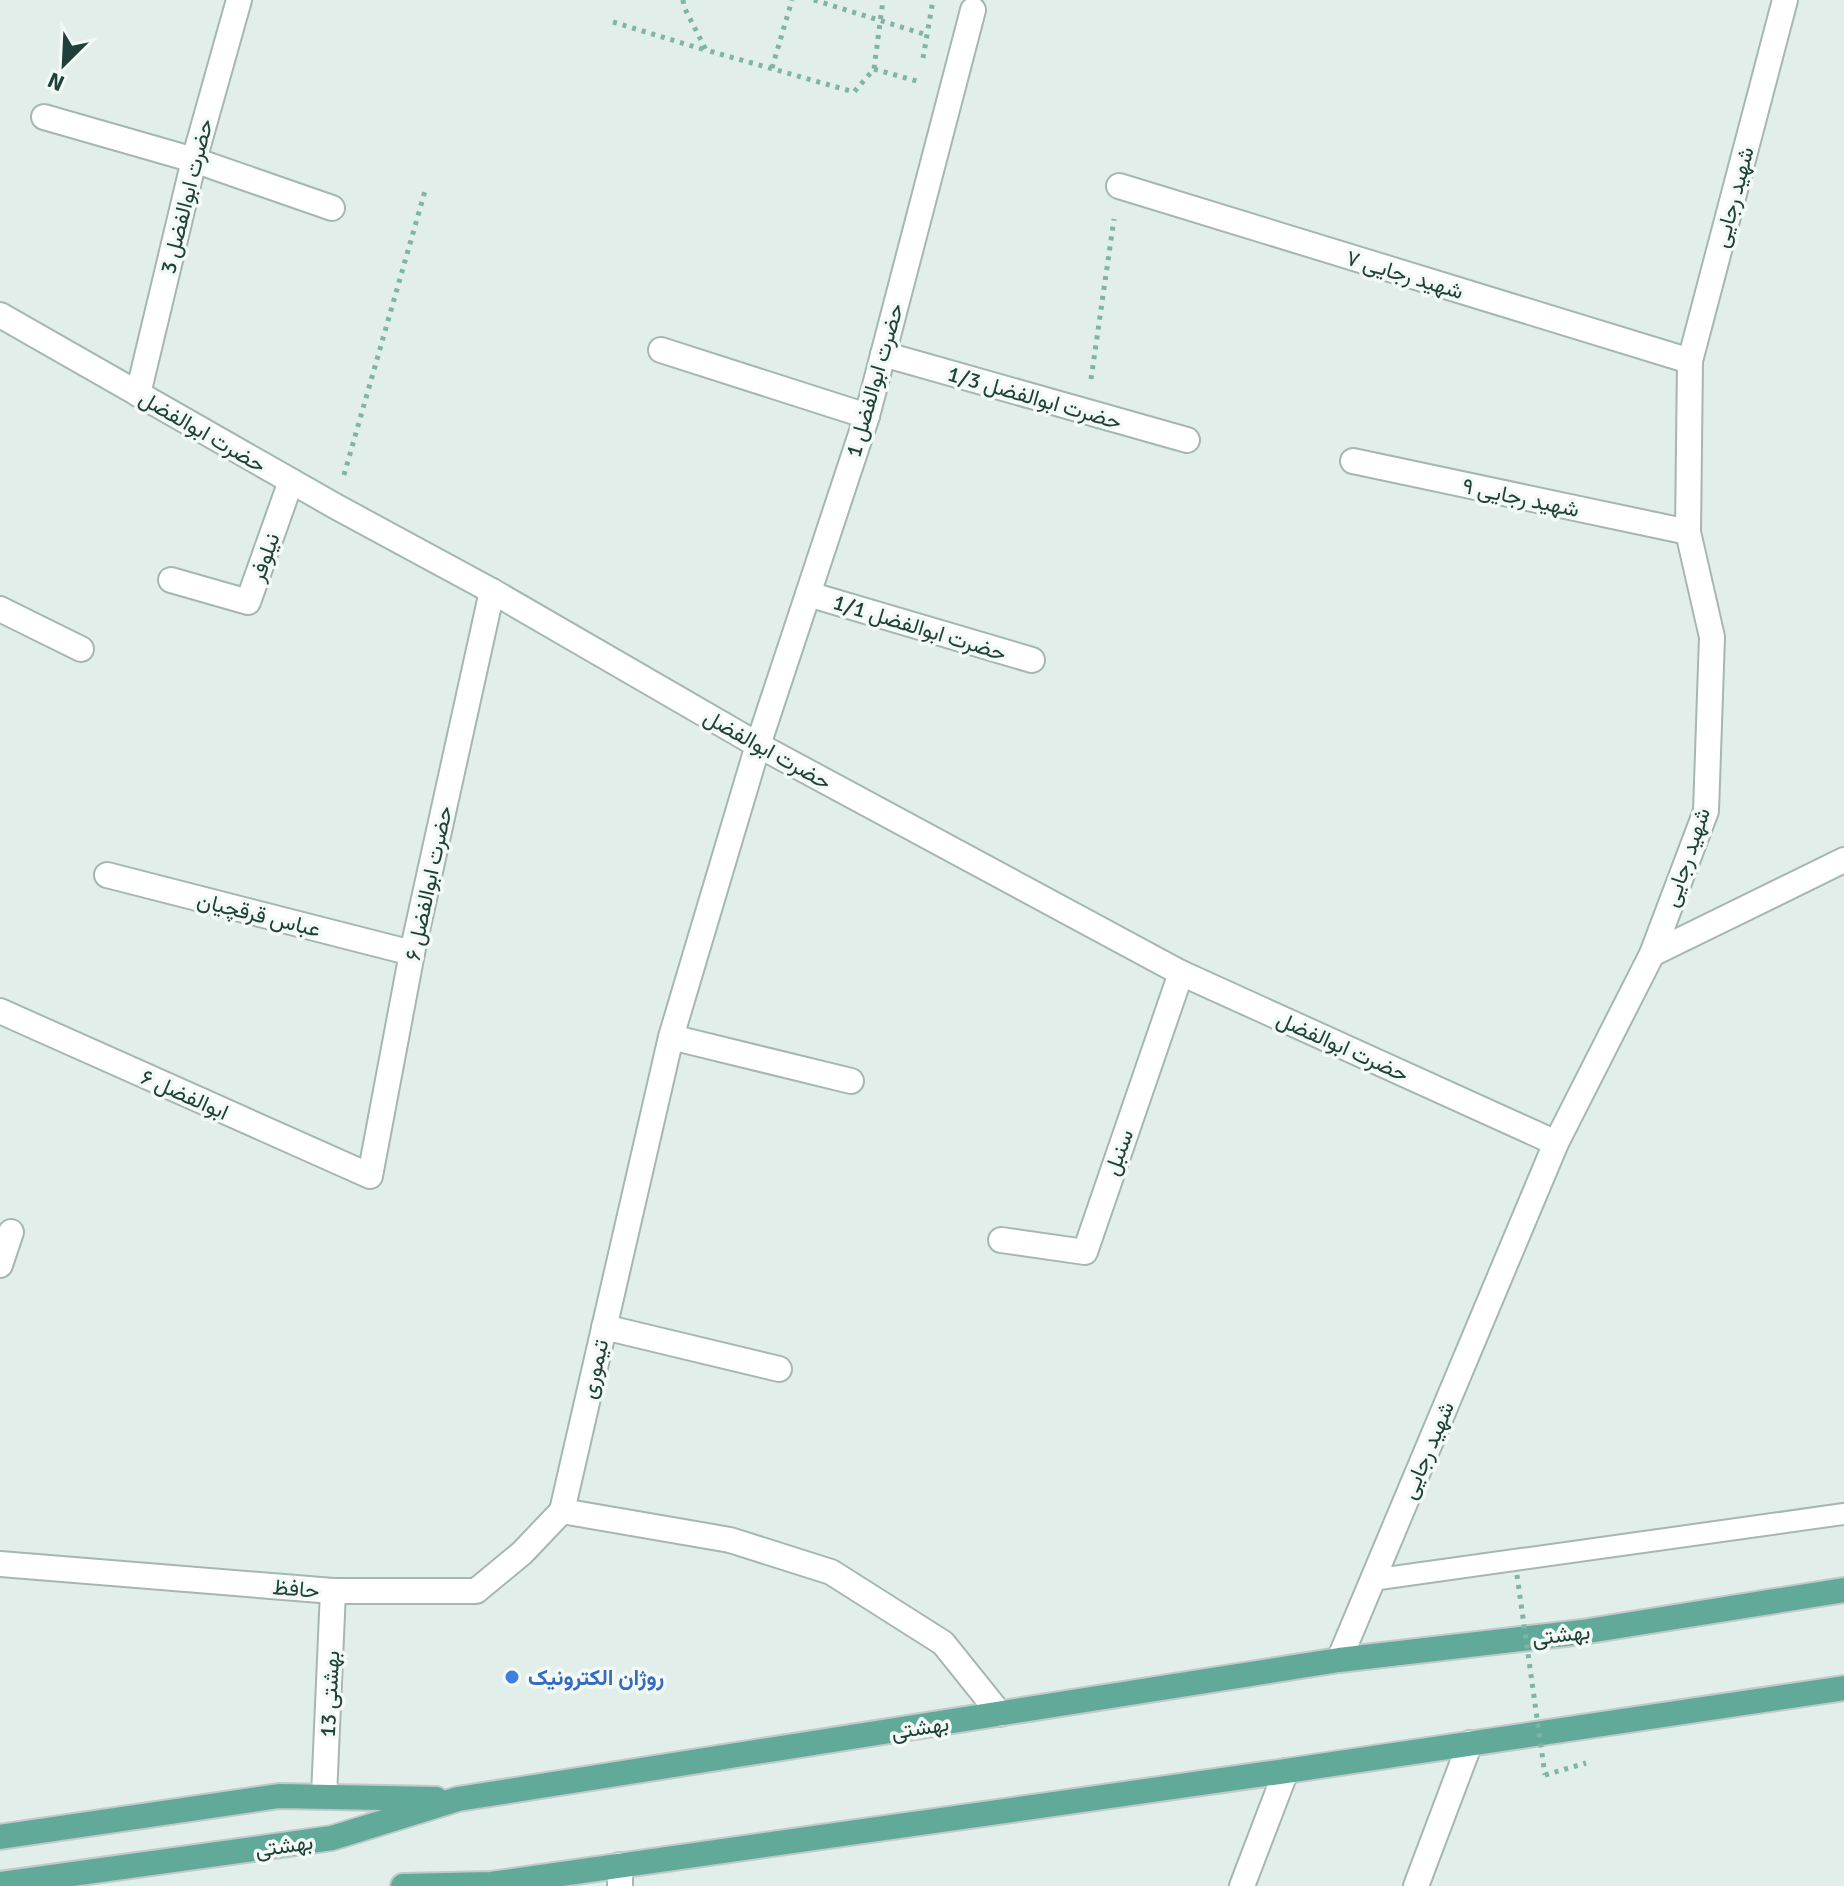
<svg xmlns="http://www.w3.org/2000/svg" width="1844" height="1886" viewBox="0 0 1844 1886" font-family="Signika,Vazirmatn,sans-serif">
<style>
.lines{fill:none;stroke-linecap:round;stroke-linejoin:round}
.service-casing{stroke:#a4b7b1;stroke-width:24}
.minor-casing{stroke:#a4b7b1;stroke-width:28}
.primary-casing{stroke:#c0cac8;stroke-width:28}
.path{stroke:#7eb5a6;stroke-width:5;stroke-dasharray:4 6;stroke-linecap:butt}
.service{stroke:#fff;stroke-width:20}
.minor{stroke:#fff;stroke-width:24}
.primary{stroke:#61a999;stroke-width:24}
.path-bridge{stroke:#7eb5a6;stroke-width:5;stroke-dasharray:4 6;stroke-linecap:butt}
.shop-dot{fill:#3f7fe0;stroke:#f3faf6;stroke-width:3}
.labels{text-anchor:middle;stroke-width:7;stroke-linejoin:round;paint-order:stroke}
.street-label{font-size:22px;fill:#1f4139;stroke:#f3faf6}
.shop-label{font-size:22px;font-weight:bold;fill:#366cbe;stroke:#f3faf6;text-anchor:start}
</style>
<rect width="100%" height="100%" fill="#e2eee9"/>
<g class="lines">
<g class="service-casing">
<path id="service" d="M1372,1580L1844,1514"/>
</g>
<g class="minor-casing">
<g id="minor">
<path d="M44,117L194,160L332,208"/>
<path d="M1119,186L1690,361"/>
<path d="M0,315L335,506L492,591L758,745L1181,973L1556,1143"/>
<path d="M661,350L867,416"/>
<path d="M883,354L1187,440"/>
<path d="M138,394L194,160L239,0"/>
<path d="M1353,461L1688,532"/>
<path d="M171,580L248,602L291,481"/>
<path d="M808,594L1032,660"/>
<path d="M0,609L81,649"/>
<path d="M107,875L412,953"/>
<path d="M1652,954L1844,860"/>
<path d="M0,1011L370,1176L412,953L492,591"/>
<path d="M671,1037L851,1081"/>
<path d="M1001,1240L1085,1252L1181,973"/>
<path d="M0,1265L11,1232"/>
<path d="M604,1327L779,1369"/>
<path d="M562,1511L671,1037L758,745L867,416L973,10"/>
<path d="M562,1511L730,1540L831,1572L943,1643L1000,1714"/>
<path d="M0,1564L333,1591H476L522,1553L562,1511"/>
<path d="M1339,1660L1556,1143L1652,954L1706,811L1712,637L1688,532L1690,361L1785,0"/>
<path d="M324,1796L333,1591"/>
<path d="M620,1865V1886"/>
<path d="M1242,1886L1286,1771"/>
<path d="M1416,1886L1470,1743"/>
</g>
</g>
<g class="primary-casing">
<g id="primary">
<path d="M0,1837L279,1796L436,1799"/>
<path d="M0,1884L332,1838L458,1799L1339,1660L1582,1632L1844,1590"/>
<path d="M403,1886L491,1884L1286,1771L1844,1688"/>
</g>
</g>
<g class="path">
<path d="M683,0L684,7L706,50L854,92L874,69L883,0"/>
<path d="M814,0L927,35"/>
<path d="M613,22L705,50"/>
<path d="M923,58L933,0"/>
<path d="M772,68L792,0"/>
<path d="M874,69L920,82"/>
<path d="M1091,379L1114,219"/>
<path d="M344,475L425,191"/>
<path d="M1545,1775L1586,1763"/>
</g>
<use href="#service" class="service"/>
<use href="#minor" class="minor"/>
<use href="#primary" class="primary"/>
<path class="path-bridge" d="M1517,1575L1545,1775"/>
</g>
<circle class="shop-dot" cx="512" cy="1677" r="8"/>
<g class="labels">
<g class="street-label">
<text transform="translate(186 196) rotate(-76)" y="8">حضرت ابوالفضل 3</text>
<text transform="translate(1733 197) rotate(-75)" y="8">شهید رجایی</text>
<text transform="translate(1405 274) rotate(17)" y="8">شهید رجایی ۷</text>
<text transform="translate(874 380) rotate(-74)" y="8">حضرت ابوالفضل 1</text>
<text transform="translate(1035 397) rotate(16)" y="8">حضرت ابوالفضل 1/3</text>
<text transform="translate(203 431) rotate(30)" y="8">حضرت ابوالفضل</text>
<text transform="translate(1521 497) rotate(12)" y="8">شهید رجایی ۹</text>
<text transform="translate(264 557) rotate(-70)" y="8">نیلوفر</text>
<text transform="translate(920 627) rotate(17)" y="8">حضرت ابوالفضل 1/1</text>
<text transform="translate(768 749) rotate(29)" y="8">حضرت ابوالفضل</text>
<text transform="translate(1686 857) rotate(-71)" y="8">شهید رجایی</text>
<text transform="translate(428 883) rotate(-78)" y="8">حضرت ابوالفضل ۶</text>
<text transform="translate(259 914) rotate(14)" y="8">عباس قرقچیان</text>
<text transform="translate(1343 1046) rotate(24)" y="8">حضرت ابوالفضل</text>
<text transform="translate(185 1094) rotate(24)" y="8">ابوالفضل ۶</text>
<text transform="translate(1118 1152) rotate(-70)" y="8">سنبل</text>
<text transform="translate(594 1369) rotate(-77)" y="8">تیموری</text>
<text transform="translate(1427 1450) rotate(-67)" y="8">شهید رجایی</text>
<text transform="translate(296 1588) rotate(5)" y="8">حافظ</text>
<text transform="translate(1561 1634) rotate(-7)" y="8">بهشتی</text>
<text transform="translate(329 1694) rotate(-87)" y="8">بهشتی 13</text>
<text transform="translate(920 1727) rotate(-9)" y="8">بهشتی</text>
<text transform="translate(284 1845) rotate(-8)" y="8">بهشتی</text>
</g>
<g class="shop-label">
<text x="528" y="1685">روژان الکترونیک</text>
</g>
</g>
<g transform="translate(64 64) rotate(204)" stroke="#f3faf6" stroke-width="6" paint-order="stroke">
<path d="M0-6L14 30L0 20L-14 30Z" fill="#1f4139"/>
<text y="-12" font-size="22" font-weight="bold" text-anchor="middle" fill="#1f4139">N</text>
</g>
</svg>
